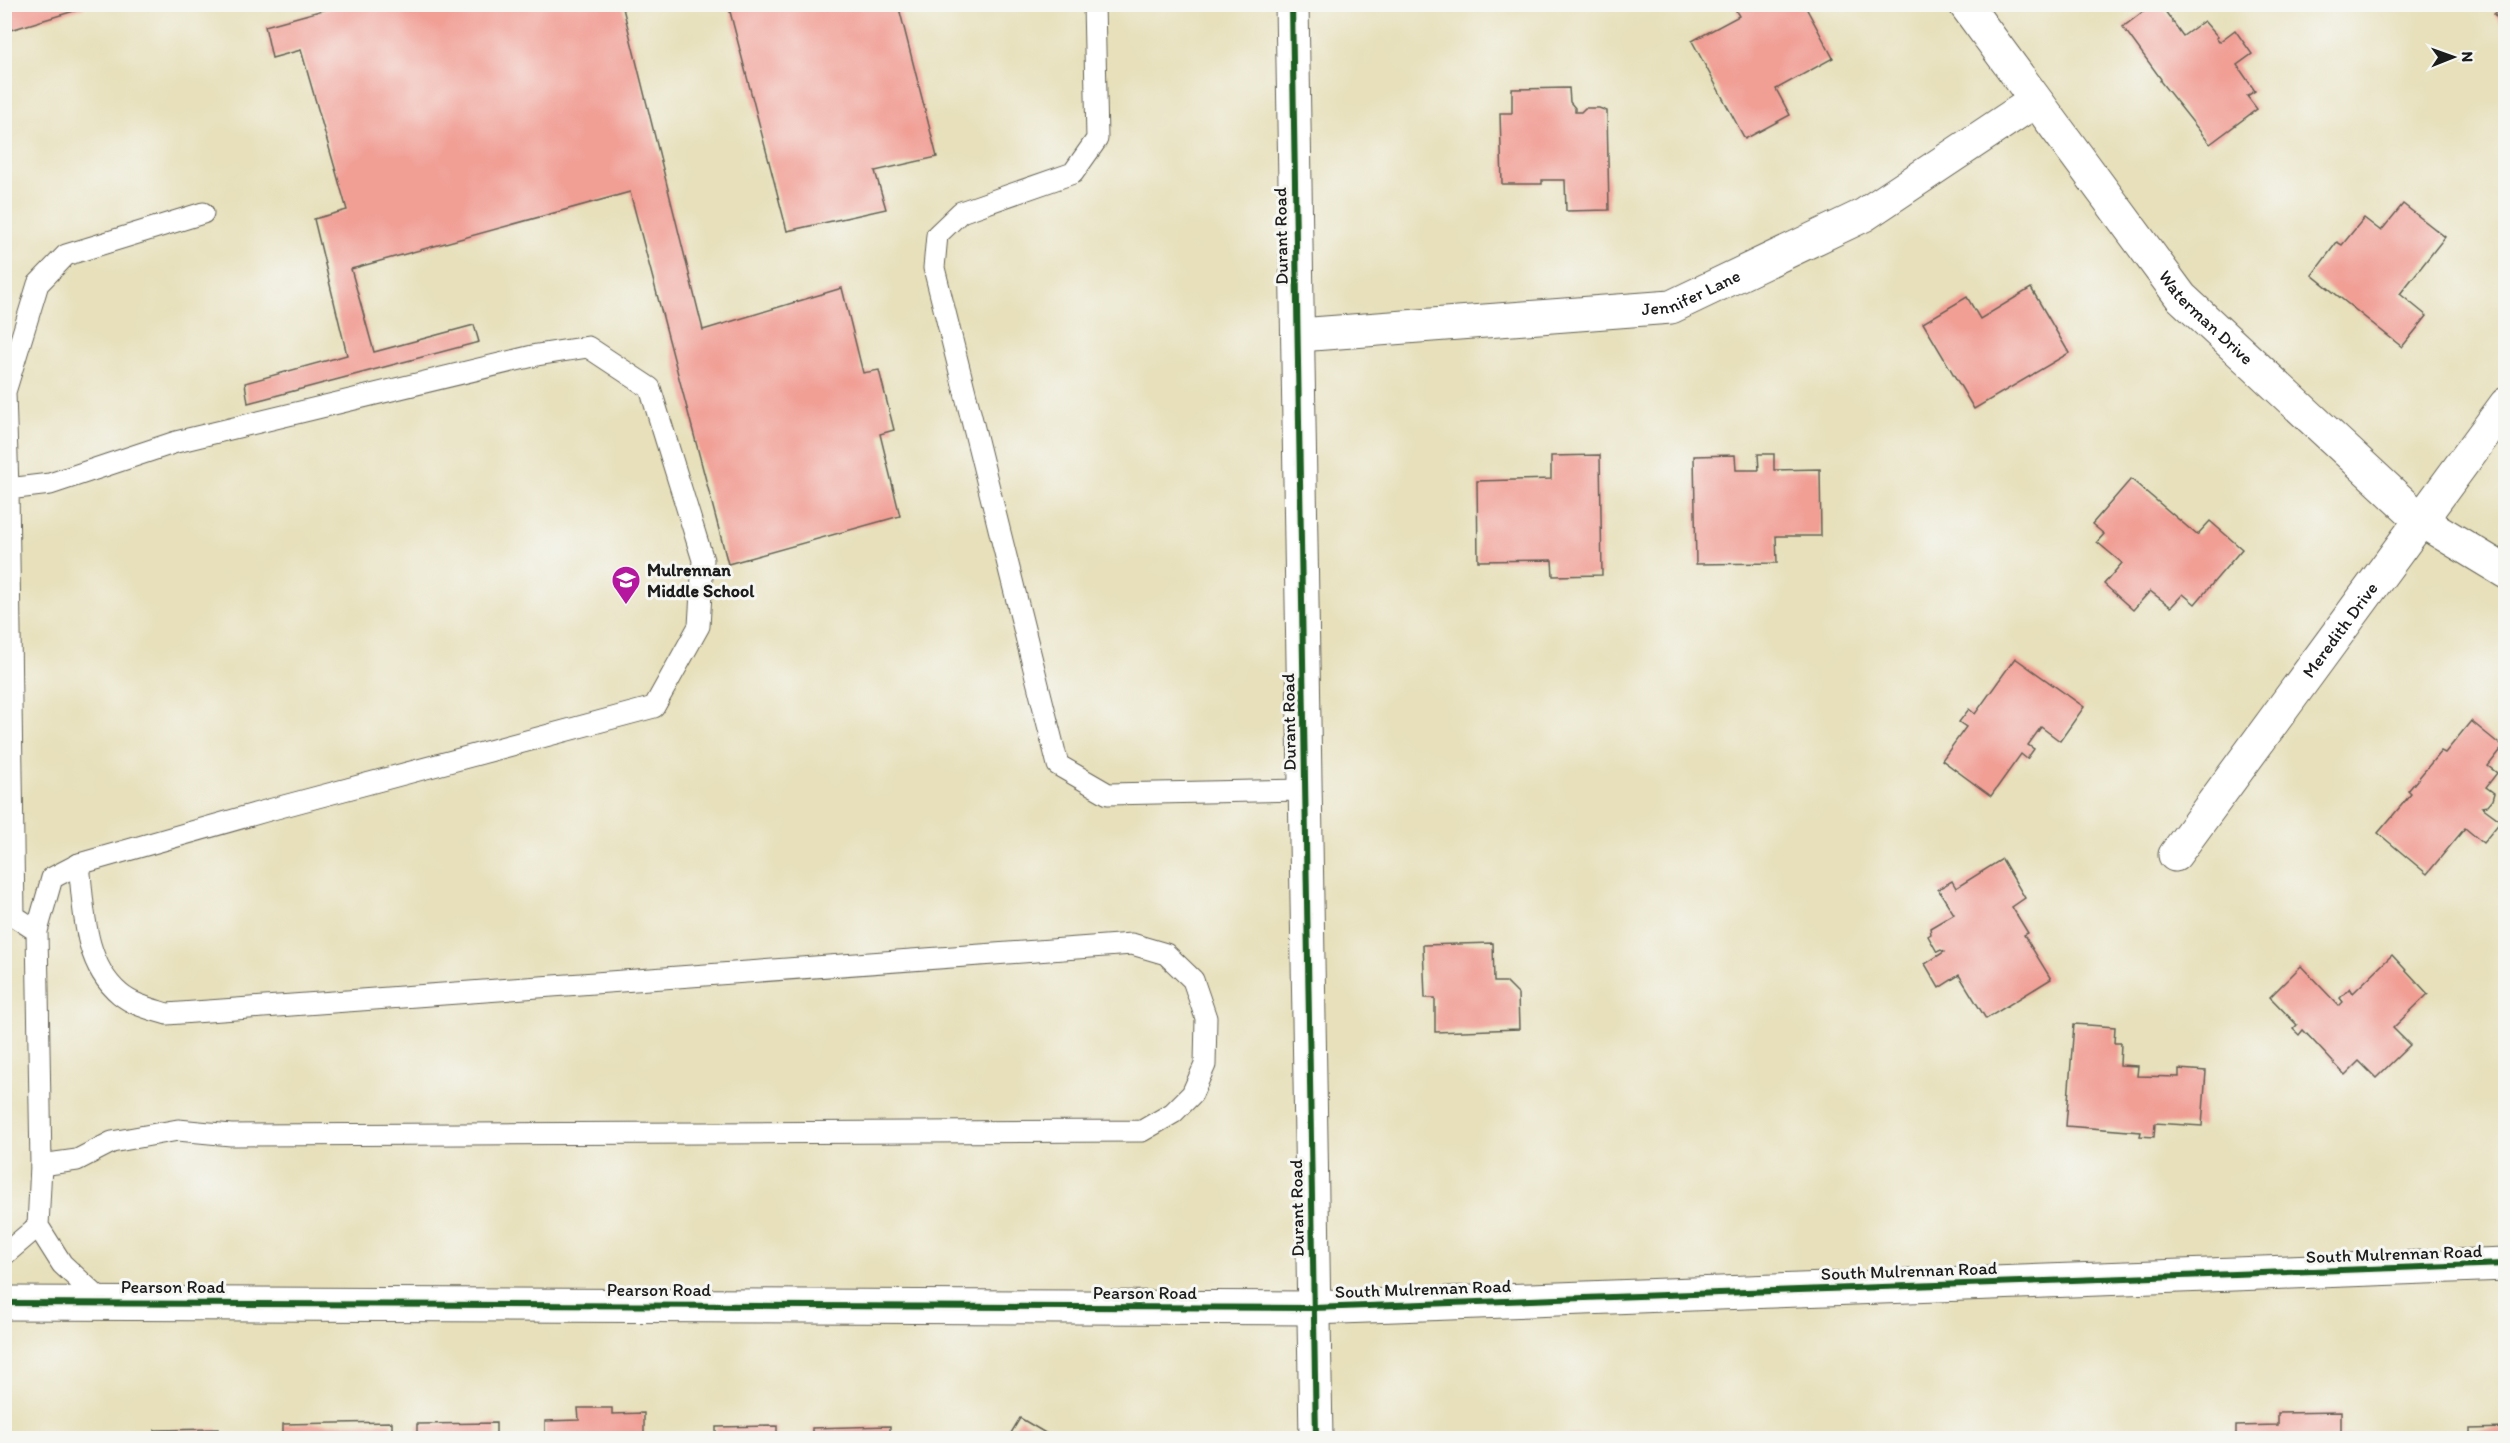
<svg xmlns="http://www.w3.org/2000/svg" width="2510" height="1443" viewBox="0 0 2510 1443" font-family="Itim,sans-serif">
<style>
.building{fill:#f19e94}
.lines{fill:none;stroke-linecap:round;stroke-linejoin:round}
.service-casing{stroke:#636154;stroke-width:23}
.minor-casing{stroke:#636154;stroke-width:35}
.tertiary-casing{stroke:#636154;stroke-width:35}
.service{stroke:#fff;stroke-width:21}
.minor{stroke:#fff;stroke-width:33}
.tertiary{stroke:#fff;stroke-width:33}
.cycleway-casing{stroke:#f6f6f2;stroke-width:10}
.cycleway{stroke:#1b5e20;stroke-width:6}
.labels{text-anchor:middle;stroke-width:6;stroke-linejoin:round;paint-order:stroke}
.street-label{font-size:18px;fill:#1c1c1c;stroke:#f6f6f2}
.poi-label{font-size:18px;font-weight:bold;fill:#1c1c1c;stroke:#f6f6f2;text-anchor:start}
</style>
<rect width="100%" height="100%" fill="#f6f6f2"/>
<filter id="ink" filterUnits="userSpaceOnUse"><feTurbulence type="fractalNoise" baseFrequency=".0167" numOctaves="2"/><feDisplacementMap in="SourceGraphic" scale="12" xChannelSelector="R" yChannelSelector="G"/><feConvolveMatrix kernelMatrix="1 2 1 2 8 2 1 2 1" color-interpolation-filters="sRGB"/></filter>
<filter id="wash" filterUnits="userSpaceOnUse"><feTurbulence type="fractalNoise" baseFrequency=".008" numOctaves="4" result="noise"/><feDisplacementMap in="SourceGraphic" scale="24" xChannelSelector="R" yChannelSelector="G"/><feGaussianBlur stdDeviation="1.35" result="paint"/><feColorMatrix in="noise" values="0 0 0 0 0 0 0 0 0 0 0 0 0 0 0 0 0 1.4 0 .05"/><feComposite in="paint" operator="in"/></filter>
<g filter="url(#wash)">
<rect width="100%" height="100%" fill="#e7e0bb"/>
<g id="blocks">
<g class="building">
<path d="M4,4H83L84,8L4,32Z"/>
<path d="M345,4H622L703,330L842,288L863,373L879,370L894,430L880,434L900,516L728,564L630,192L351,269L374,352L474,325L479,342L248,403L245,383L347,355L314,219L347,210L301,50L272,58L265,26Z"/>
<path d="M728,4H898L937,157L875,171L886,209L787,231Z"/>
<path d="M1747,4H1804L1833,58L1776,89L1790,115L1745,139L1692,41L1739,16L1736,11Z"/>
<path d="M2153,4H2160L2183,36L2204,21L2218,37L2216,38L2219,42L2235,30L2252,54L2237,65L2255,91L2247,96L2257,109L2210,144L2160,81L2161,79L2123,27Z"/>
<path d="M2506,4V29L2494,14Z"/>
<path d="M1569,88L1570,102L1575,108V112H1581L1585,108H1599L1607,111L1609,210L1566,211L1565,180H1542V184H1502L1500,113H1512V89Z"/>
<path d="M2403,204L2445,237L2400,294L2427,316L2402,347L2312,275L2337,242L2342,245L2364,218L2381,231Z"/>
<path d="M2031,288L2069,353L1974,409L1923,323L1967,297L1980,319Z"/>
<path d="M1758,454H1774V470L1820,469L1821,536H1776L1777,563L1696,564L1694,456L1735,455L1736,470H1759Z"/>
<path d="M1600,455L1602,575L1553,576L1552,560L1478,561L1477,481L1551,479V456Z"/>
<path d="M2131,479L2197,535L2210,521L2242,549L2195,604L2183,594L2171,607L2150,591L2133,610L2104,584L2122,563L2097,542L2104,534L2092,524Z"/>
<path d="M2015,658L2084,707L2060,741L2041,727L2028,745L2034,749L2027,759L2021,754L1991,796L1942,760L1966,727L1959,722L1969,709L1975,714Z"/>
<path d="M2471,721L2503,747L2488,766L2497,773L2486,787L2494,793L2492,800L2487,806L2482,807L2501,821L2483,843L2465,828L2427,874L2378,833L2411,794L2408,791L2441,751L2445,753Z"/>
<path d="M2002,859L2025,898L2012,907L2028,933L2024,935L2051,979L1986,1019L1959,975L1939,988L1925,964L1944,952L1941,950L1937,952L1928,936L1931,934L1930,928L1954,914L1938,889L1952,881L1956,888Z"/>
<path d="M1493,943L1494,982H1506L1518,994L1519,1029L1435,1032V998H1425L1423,945Z"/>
<path d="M2392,955L2428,994L2393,1028L2410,1045L2376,1078L2359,1061L2345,1075L2303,1030L2299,1035L2293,1029L2297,1025L2270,997L2301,966L2339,1006L2343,1002L2340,998L2350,988L2353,993Z"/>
<path d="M2074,1024L2115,1027L2114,1043H2121L2120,1065L2138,1066L2137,1076L2179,1077V1069L2206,1071L2202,1126L2155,1123L2154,1137L2140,1136L2141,1132L2066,1126Z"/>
<path d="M578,1408H612V1414L644,1413V1438H545V1421L579,1420Z"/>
<path d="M2341,1412V1435H2372L2373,1438H2236V1426L2278,1425V1413Z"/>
<path d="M1020,1418L1054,1438H1008Z"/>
<path d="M392,1422V1438H283V1424Z"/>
<path d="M496,1423V1438H417V1424Z"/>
<path d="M777,1426V1438H716V1427Z"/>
<path d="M890,1426V1438H812V1428Z"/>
<path d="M2506,1428V1438H2470V1429Z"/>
<path d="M218,1429V1438H155V1430Z"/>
<path d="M1611,1434V1438H1568V1435Z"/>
</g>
</g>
</g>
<g filter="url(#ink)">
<use href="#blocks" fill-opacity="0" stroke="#636154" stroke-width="1.5"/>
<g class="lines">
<g class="service-casing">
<g id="service">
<path d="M1094,4L1097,139L1073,173L961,212L937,235L934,268L1058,765L1108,794L1305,790"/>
<path d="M8,489L5,392L38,284L66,255L203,213"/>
<path d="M37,931L14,916L8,489L50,484L176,442L537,355L588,347L650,388L703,560L699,626L654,707L269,810L79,864L52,878L37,931L41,1165L38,1226L62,1264L103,1302"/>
<path d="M41,1165L77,1160L112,1142L178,1130L231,1135L1142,1131L1173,1113L1192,1094L1205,1065L1206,1018L1193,980L1166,954L1132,944L167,1014C151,1009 133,1005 120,994C83,963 84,908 79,864"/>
<path d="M4,1255L38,1226"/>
</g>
</g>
<g class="minor-casing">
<g id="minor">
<path id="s1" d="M1965,4L2181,297L2422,521L2506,572"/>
<path id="s2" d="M1299,335L1671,307L1864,215L2035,101"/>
<path id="s3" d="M2175,855L2506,404"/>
</g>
</g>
<g class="tertiary-casing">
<g id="tertiary">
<path d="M1292,4L1316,1438"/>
<path d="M4,1303L1313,1308L2506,1264"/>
</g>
</g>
<use href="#service" class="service"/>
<use href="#minor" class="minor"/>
<use href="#tertiary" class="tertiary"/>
<g class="cycleway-casing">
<g id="cycleway">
<path d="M1292,4L1316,1438"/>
<path d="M4,1303L1313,1308L2506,1264"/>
</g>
</g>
<use href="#cycleway" class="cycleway"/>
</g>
</g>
<defs>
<g id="school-pin" transform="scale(1.5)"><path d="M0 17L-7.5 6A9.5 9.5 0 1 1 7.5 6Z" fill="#b5179e" stroke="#f6f6f2"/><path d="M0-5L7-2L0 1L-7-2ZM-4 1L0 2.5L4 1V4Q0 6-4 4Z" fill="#fff"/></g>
</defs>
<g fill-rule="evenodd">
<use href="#school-pin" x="626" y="580"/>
</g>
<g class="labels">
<g class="street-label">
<text transform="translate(1281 236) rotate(-91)" y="6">Durant Road</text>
<text dy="6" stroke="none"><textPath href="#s2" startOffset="396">Jennifer Lane</textPath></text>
<text dy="6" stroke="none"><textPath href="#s1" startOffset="396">Waterman Drive</textPath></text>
<text dy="6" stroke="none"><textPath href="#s3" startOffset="279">Meredith Drive</textPath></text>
<text transform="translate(1289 722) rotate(-91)" y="6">Durant Road</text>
<text transform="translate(1297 1208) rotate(-91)" y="6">Durant Road</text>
<text transform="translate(2394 1254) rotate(-2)" y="6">South Mulrennan Road</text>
<text transform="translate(1909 1271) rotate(-2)" y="6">South Mulrennan Road</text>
<text x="173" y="1293">Pearson Road</text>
<text transform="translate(1423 1289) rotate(-2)" y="6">South Mulrennan Road</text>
<text x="659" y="1296">Pearson Road</text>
<text x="1145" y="1299">Pearson Road</text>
</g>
<g class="poi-label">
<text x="647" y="576">Mulrennan<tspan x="647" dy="21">Middle School</tspan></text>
</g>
</g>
<rect width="2510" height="1443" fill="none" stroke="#f6f6f2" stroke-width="24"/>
<g transform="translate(2453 57) rotate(89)" stroke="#f6f6f2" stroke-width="4.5" paint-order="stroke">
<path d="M0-4.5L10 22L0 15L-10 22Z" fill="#1c1c1c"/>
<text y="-9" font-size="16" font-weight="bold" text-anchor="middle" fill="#1c1c1c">N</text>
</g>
</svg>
